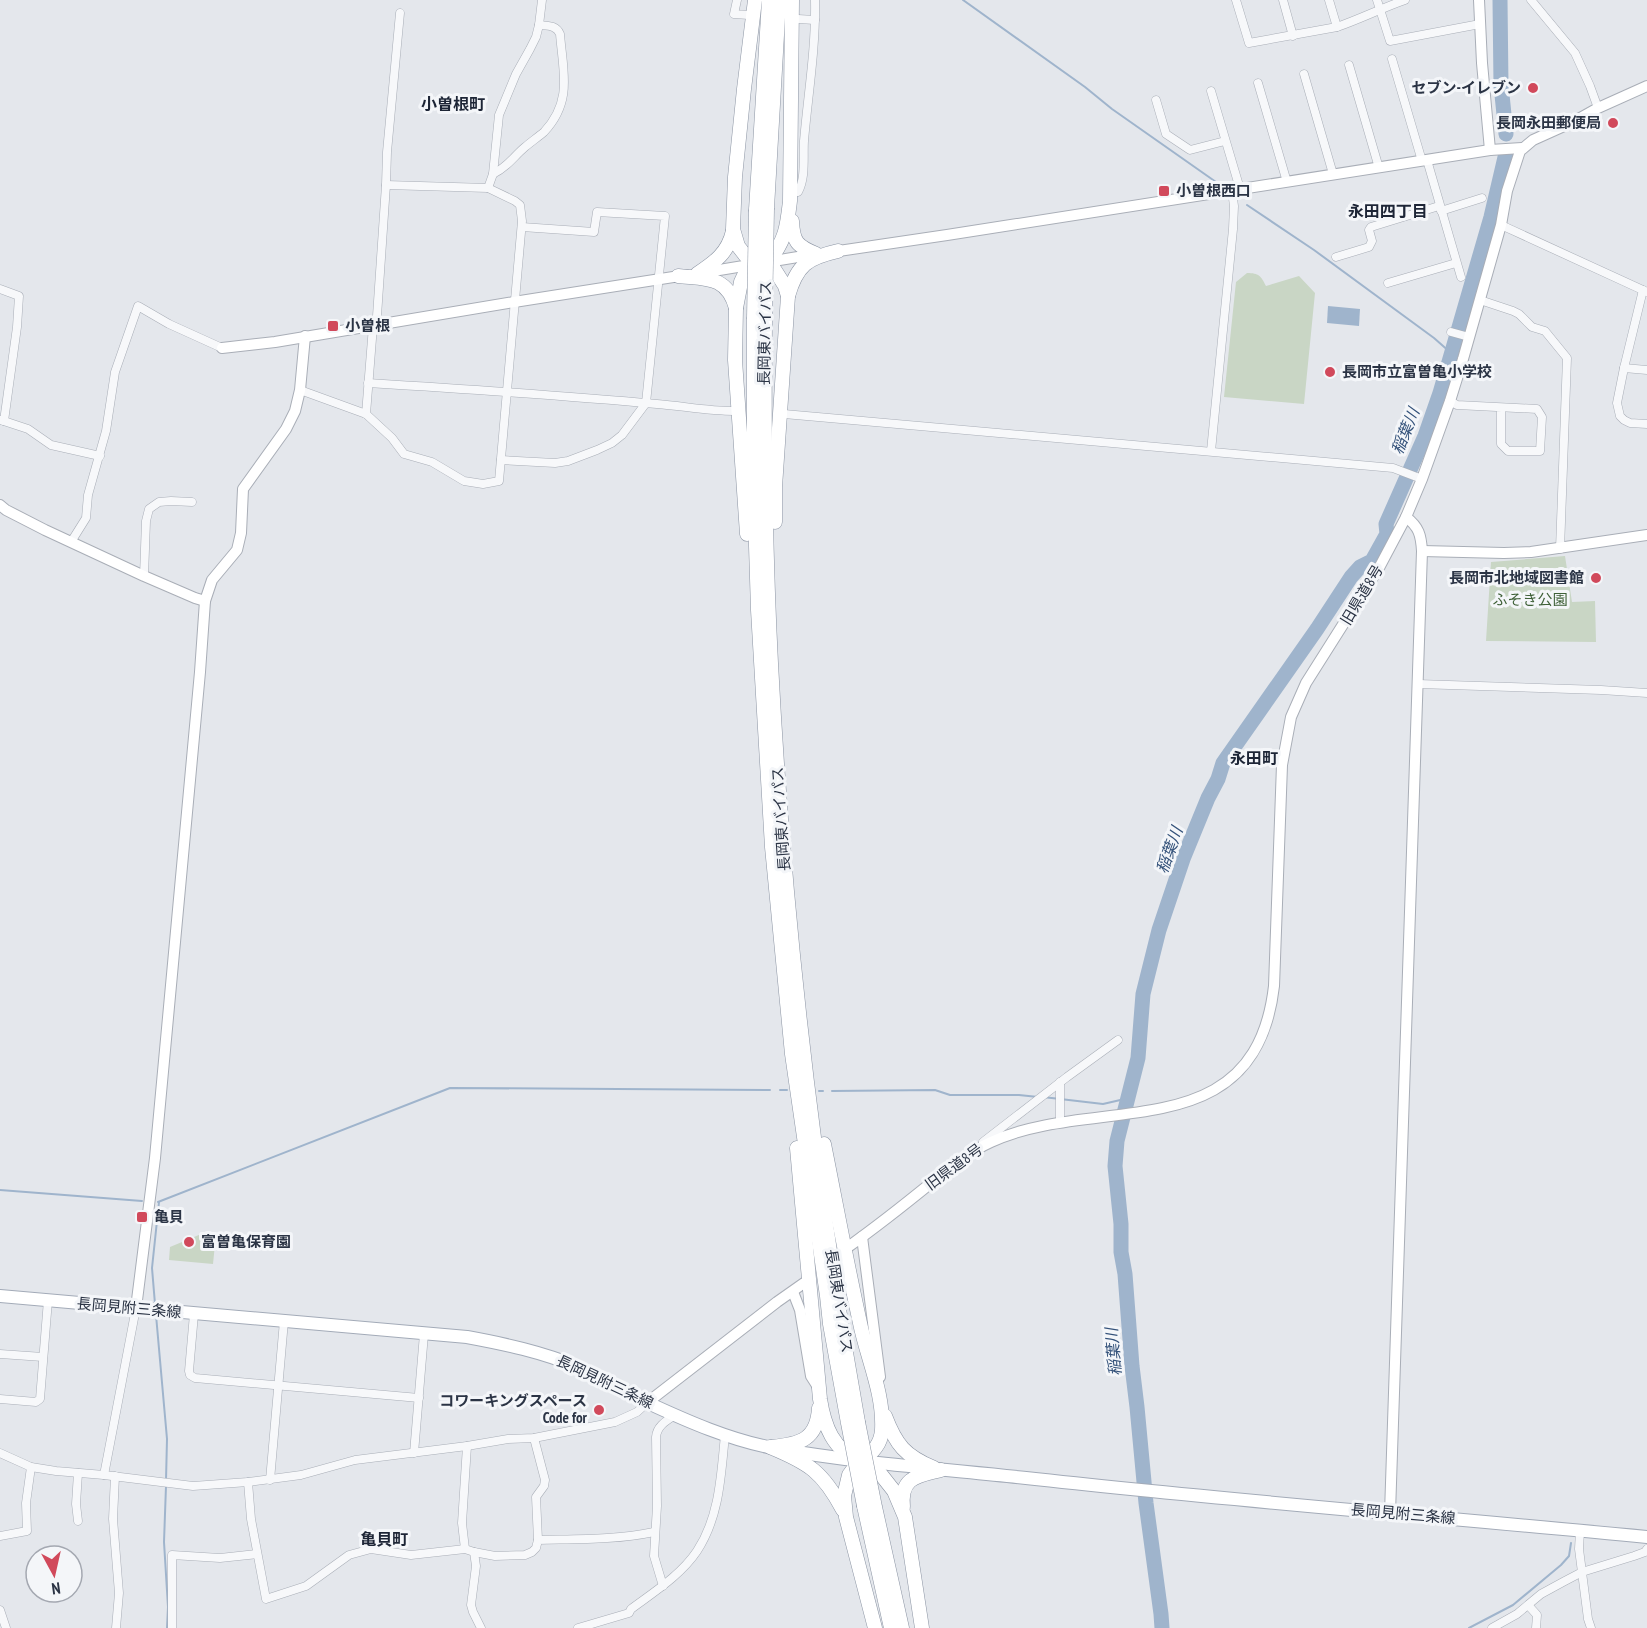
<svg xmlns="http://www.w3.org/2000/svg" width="1647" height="1628" viewBox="0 0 1647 1628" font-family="'PT Sans Narrow','Noto Sans JP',sans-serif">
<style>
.green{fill:#c9d6c5}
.water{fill:#9fb4cc}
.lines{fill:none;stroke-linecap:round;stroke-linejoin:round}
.stream{stroke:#9fb4cc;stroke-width:2}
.river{stroke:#9fb4cc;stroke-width:15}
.street-casing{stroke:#a9aeb7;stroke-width:9}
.secondary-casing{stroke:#a9aeb7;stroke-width:12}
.primary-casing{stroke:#a3abb8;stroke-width:14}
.highway-casing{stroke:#8b94a3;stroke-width:15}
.street{stroke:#f7f8fa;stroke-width:8}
.secondary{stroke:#fff;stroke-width:10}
.primary{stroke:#fff;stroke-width:12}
.highway{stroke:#fff;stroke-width:14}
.highway-bridge-casing{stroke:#8b94a3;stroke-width:15;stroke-linecap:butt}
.highway-bridge{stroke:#fff;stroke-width:14}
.poi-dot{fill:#d1495b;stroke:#f4f6f9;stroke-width:2}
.labels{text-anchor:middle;stroke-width:6;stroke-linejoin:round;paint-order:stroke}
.poi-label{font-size:15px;font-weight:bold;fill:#2b3445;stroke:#f4f6f9;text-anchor:start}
.street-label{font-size:15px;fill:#2b3445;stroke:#f4f6f9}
.park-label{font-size:15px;fill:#3f6138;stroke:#f4f6f9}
.neighbourhood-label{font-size:16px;font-weight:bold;fill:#1d2536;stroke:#f4f6f9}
.water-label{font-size:16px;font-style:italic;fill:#34527a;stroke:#f4f6f9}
</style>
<rect width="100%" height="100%" fill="#e4e7ec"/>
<g class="green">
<path d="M1247,273C1259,273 1261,276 1266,286L1299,276L1315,293L1304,404L1224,397L1236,282Z"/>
<path d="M1565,556L1572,602L1595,601L1596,642L1486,641L1491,562Z"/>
<path d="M206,1232L205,1242L215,1244L213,1264L169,1260L170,1247Z"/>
</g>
<path class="water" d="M1328,306L1360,309L1359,326L1327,323Z"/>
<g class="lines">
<g class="stream">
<path d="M963,0L1085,87L1112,109L1216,182"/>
<path d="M1247,205L1314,250L1434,338L1451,353"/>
<path d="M780,1090H787"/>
<path d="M819,1091H823"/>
<path d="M832,1091L935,1090L950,1095H1019L1038,1097"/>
<path d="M1043,1097L1103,1104L1129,1098"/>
<path d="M0,1190L142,1201"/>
<path d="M158,1202L450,1088L770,1090"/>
<path d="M155,1304L152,1268L159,1202"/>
<path d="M156,1315L167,1439L166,1480"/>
<path d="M166,1486L164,1542L168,1607L167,1628"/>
<path d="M1469,1628L1513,1605L1561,1565L1569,1556L1571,1543"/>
</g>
<g class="river">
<path d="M1500,0L1501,85L1506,134"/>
<path d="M1162,1628L1161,1614L1146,1503L1137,1407L1132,1366L1125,1274L1121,1252V1224L1115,1166L1117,1141L1138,1058L1143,994L1159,930L1183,859L1208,798L1218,779L1223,763L1317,629L1351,577L1360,567L1372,561L1387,534L1386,524L1425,436L1440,393L1491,217L1506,153"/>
</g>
<g class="street-casing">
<g id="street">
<path d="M737,0L734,14L749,15"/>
<path d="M1236,0L1249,43L1337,27C1360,19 1382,8 1405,0"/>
<path d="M1283,0L1293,36"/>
<path d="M1329,0L1337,27"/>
<path d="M1377,0L1390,41L1480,24"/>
<path d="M1531,0L1575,53L1590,86L1598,108"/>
<path d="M798,19L815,20"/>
<path d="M1392,59L1422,161"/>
<path d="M1349,65L1379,168"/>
<path d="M1304,74L1333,174"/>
<path d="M1258,83L1287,182"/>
<path d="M1211,91L1240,189"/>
<path d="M1156,100L1166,134L1190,150L1225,141"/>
<path d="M1427,160L1461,277"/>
<path d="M493,174C509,166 513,157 525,147C531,142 538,137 544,132C573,101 563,72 560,34C556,25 548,26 539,25"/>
<path d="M488,188L493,174L499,115L516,74L530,49L536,37L539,25L542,0"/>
<path d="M790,193L798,192C806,178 803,157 804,141C808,94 816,48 815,0"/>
<path d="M1441,211L1482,198"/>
<path d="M1501,225L1647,292"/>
<path d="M1336,257L1369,247L1372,241L1369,230L1371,227L1439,206"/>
<path d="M1388,283L1456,263"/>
<path d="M0,289L19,296L17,327L4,421"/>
<path d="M1643,290L1624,368L1617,403L1620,416L1624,420L1630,423L1647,424"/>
<path d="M1480,300L1513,311L1519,314L1532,327L1545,331L1567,358L1560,549"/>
<path d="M378,325L377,316L386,185L387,152L400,13"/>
<path d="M1451,332L1469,337"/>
<path d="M1624,368L1647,370"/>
<path d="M368,383C465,389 561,395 657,404C683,406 708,411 734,411"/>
<path d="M300,390L366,414L392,438L404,454L432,462L464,481L483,484L499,481L522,221L520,205L515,201L488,188L386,185"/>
<path d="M1450,401L1457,405L1537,409L1542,417L1540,451H1508L1501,444V408"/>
<path d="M366,414L373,326"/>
<path d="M784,414L1393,468L1422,479"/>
<path d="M1,420L28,429L51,445L100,456"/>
<path d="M1211,451L1233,229L1234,206L1232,191"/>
<path d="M501,460L555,463L568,461L597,450L612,443L622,435L646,403L665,216L597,212L594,232L522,227"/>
<path d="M71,542L86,518L88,495L106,431L115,372L138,306L169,324L222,348"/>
<path d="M144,576L146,521L149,509L159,502L171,501L192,502"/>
<path d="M1418,684L1601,690L1647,693"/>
<path d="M1060,1123V1082"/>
<path d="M983,1142L1067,1077L1118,1040"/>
<path d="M194,1314L189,1371L190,1375L195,1378L419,1398"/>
<path d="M0,1354L43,1357"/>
<path d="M0,1399L36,1402L40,1399L48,1300"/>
<path d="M534,1438L545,1480L544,1486L536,1497L538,1540"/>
<path d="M0,1453L31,1467L56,1471L104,1475L193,1486L248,1482L301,1475L355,1460L467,1446L508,1439L534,1438L615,1422L637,1412L648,1402"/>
<path d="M414,1453L424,1334"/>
<path d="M104,1475L136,1308"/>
<path d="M115,1476L113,1519L119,1593L116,1628"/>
<path d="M270,1480L284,1321"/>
<path d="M248,1482L251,1519L266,1599L306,1586L349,1555L371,1549L411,1555L465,1549L474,1552L495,1556L525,1555L532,1552L536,1548L538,1540C578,1539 616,1540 654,1532"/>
<path d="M78,1521L76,1504L78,1473"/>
<path d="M1580,1531L1579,1549L1588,1619L1591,1628"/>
<path d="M0,1536L27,1531L26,1503L31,1467"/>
<path d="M465,1549L462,1523L467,1446"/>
<path d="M474,1552L476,1566L471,1605L473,1612L481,1628"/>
<path d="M663,1586L654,1556L657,1506L656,1437C657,1426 666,1421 675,1415"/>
<path d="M1528,1605L1537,1615L1536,1628"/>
<path d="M0,1610L6,1628"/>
<path d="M172,1628V1555L220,1558L257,1554"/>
<path d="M578,1628L629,1613L631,1609C654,1592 681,1575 697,1551C720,1516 721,1474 725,1435"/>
<path d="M1492,1628L1517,1614L1541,1594L1563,1582L1582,1572L1634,1556L1645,1552L1647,1549"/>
</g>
</g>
<g class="secondary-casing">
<g id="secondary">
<path d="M1479,0L1482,63L1490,150"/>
<path d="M832,252L947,235L1490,150L1522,148"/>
<path d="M701,273L816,254"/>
<path d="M222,348L275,342L514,302L686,275"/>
<path d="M0,505L6,510L45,530L144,576L195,598L205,601"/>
<path d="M1422,551L1504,553L1531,552L1647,535"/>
<path d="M862,1237L880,1377"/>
<path d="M848,1247C876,1227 904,1205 931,1183C950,1168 969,1152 991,1142C1097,1093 1255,1151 1274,986L1282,765L1291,717L1306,683L1380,566L1406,517L1422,479L1450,401L1463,359L1501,225L1507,191L1520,151L1533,140L1573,122L1598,108L1647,86"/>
<path d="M793,1292L800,1310L811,1376L818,1387"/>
<path d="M136,1308L155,1158L200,672L205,601L212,580L237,550L241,533L243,489L286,429L295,411L300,390L305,336"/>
<path d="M648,1402L777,1302L804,1283"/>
<path d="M1390,1513L1422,551C1421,535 1419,527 1406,517"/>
</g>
</g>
<g class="primary-casing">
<path id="primary" d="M0,1296L467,1337C505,1344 542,1352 578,1367C602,1377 625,1391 648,1403C687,1421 730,1440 773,1448C857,1463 942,1469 1026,1478C1233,1501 1440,1517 1647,1537"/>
</g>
<g class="highway-casing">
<g id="highway">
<path d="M767,208L779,0"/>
<path d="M756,210L769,0"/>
<path d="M792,221C793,242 797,246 816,254"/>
<path d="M697,274C715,262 728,253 733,231"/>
<path d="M678,276C705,279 727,275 736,308"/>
<path d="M788,296C797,265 807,258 838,251"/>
<path d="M765,318C764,433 765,548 771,663C784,917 813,1171 858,1422"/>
<path d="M754,319V482L758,610L772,847L792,1054L827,1296L830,1324L848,1423"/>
<path d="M775,522V487L788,296L785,286L769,261C786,239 787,227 790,201L792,0"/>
<path d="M747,534L735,360L736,308L741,282L748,267L752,264L738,246L733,229L735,177L744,89L755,0"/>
<path d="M824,1144C836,1204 847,1264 860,1323C867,1358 884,1393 882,1430C881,1444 873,1452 863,1460L879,1472L894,1491L905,1517L922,1628"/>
<path d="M797,1148L820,1399C824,1425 833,1451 860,1460L849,1475L844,1496L846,1517L875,1628"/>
<path d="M885,1416C896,1445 905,1456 934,1468"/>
<path d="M770,1447C809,1463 823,1472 843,1510"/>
<path d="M772,1447C800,1444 817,1440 819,1408"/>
<path d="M864,1506L891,1628"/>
<path d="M875,1507L902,1628"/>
<path d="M903,1507C900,1477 917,1476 941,1470"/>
</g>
</g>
<use href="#street" class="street"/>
<use href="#secondary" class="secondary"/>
<use href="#primary" class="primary"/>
<use href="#highway" class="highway"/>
<g class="highway-bridge-casing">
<g id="highway-bridge">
<path d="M765,318L767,208"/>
<path d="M754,319L756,210"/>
<path d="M858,1422L875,1507"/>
<path d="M848,1423L864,1506"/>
</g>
</g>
<use href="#highway-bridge" class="highway-bridge"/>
</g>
<g class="poi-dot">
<circle cx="1533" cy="88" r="6"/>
<circle cx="1613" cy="123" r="6"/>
<rect x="1158" y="185" width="12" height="12" rx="3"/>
<rect x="327" y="320" width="12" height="12" rx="3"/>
<circle cx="1330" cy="372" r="6"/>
<circle cx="1596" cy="578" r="6"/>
<rect x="136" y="1211" width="12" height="12" rx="3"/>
<circle cx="189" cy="1242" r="6"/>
<circle cx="599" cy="1410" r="6"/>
</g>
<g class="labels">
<g class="poi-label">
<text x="1521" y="93" text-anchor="end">セブン-イレブン</text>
<text x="1601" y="128" text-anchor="end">長岡永田郵便局</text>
<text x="1176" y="196">小曽根西口</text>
<text x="345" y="331">小曽根</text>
<text x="1342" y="377">長岡市立富曽亀小学校</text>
<text x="1584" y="583" text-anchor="end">長岡市北地域図書館</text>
<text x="154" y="1222">亀貝</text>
<text x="201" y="1247">富曽亀保育園</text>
<text x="587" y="1406" text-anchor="end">コワーキングスペース<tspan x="587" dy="17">Code for</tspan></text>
</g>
<g class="street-label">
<text transform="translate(765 333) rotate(-89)" y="5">長岡東バイパス</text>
<text transform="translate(1362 595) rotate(-59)" y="5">旧県道8号</text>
<text transform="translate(781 819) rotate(-94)" y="5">長岡東バイパス</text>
<text transform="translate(954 1167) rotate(-36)" y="5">旧県道8号</text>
<text transform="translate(839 1301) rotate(81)" y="5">長岡東バイパス</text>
<text transform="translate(129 1308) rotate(5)" y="5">長岡見附三条線</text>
<text transform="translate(605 1382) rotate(25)" y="5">長岡見附三条線</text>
<text transform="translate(1403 1514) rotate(5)" y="5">長岡見附三条線</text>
</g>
<g class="park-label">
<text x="1530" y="605">ふそき公園</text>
</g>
<g class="neighbourhood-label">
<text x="453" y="110">小曽根町</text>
<text x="1388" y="217">永田四丁目</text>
<text x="1254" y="764">永田町</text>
<text x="384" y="1545">亀貝町</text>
</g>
<g class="water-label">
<text transform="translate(1405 431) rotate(-68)" y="6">稲葉川</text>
<text transform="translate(1169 850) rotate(-70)" y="6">稲葉川</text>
<text transform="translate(1113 1352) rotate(-95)" y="6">稲葉川</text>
</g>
</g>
<g transform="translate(54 1574) rotate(172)"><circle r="28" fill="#f4f6f9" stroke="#a4a8b1" stroke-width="1.5"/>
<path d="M0-4.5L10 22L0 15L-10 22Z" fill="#d1495b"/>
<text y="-9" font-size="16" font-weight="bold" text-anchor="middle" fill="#2b3445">N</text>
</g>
</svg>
